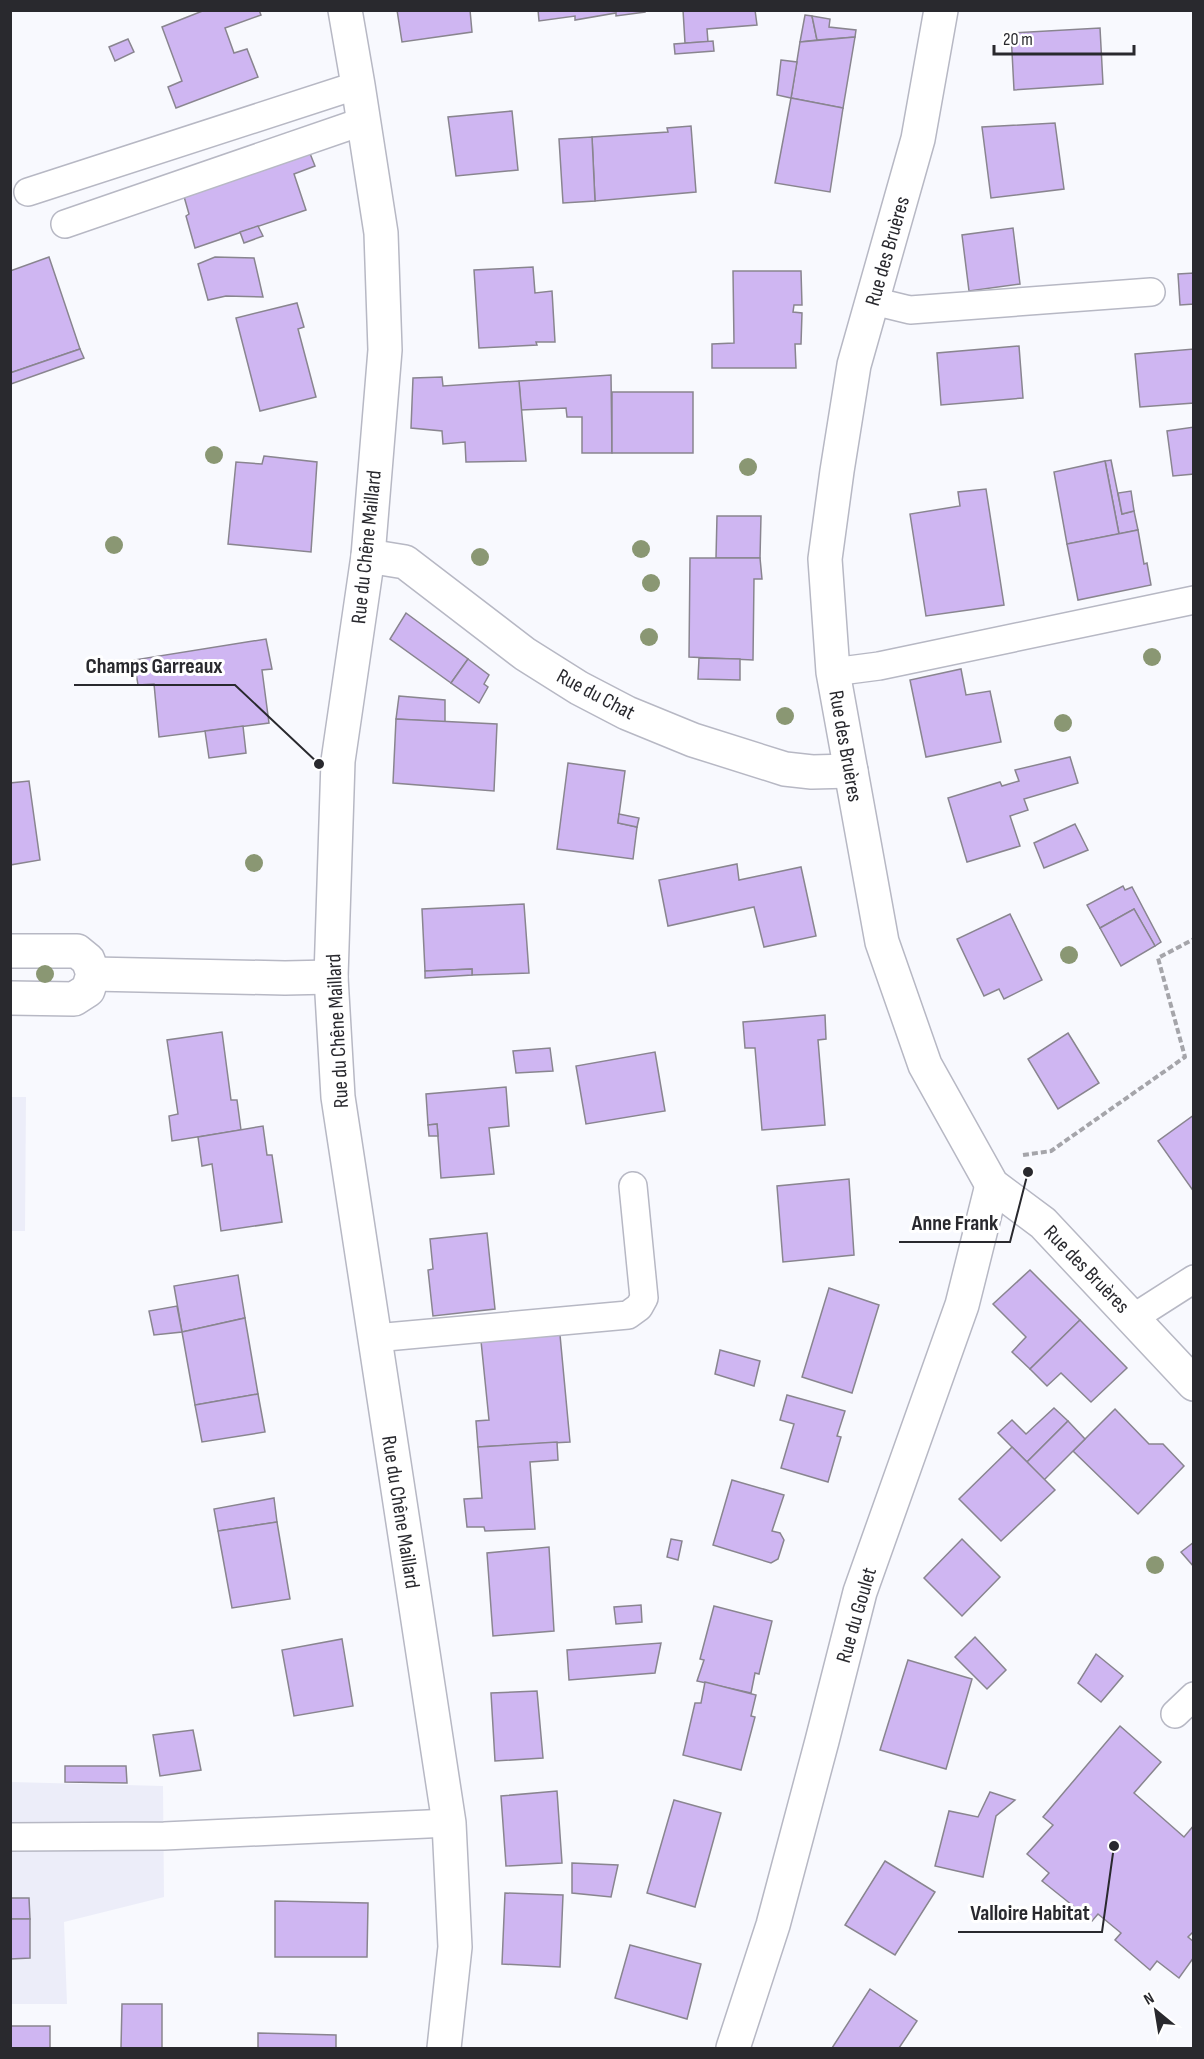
<svg xmlns="http://www.w3.org/2000/svg" width="1204" height="2059" viewBox="0 0 1204 2059" font-family="'Sofia Sans Condensed',sans-serif">
<style>
.built{fill:#ecedf9}
.building{fill:#cfb6f2;stroke:#89858f;stroke-width:1.5}
.lines{fill:none;stroke-linecap:round;stroke-linejoin:round}
.service-casing{stroke:#b7b8c4;stroke-width:30}
.minor-casing{stroke:#b7b8c4;stroke-width:36}
.path{stroke:#a5a5aa;stroke-width:4;stroke-dasharray:6 3;stroke-linecap:butt}
.service{stroke:#fff;stroke-width:27}
.minor{stroke:#fff;stroke-width:33}
.tree{fill:#8a9773}
.labels{text-anchor:middle;stroke-width:6;stroke-linejoin:round;paint-order:stroke}
.street-label{font-size:21px;fill:#29292e;stroke:#fff}
.leader{fill:none;stroke:#29292e;stroke-width:2}
.callout-dot{fill:#29292e;stroke:#fff;stroke-width:2}
.callout-label{font-size:22px;text-anchor:middle;font-weight:bold;fill:#29292e;stroke:#fff;stroke-width:6;stroke-linejoin:round;paint-order:stroke}
</style>
<rect width="100%" height="100%" fill="#f8f9fe"/>
<g class="built">
<path d="M11,1097H26L25,1231H11Z"/>
<path d="M11,1782L163,1786L164,1897L64,1922L67,2004H11Z"/>
</g>
<g class="building">
<path d="M205,10H259L261,15L225,28L234,53L247,49L258,77L176,108L168,87L182,81L162,27Z"/>
<path d="M397,10H470L472,32L402,42Z"/>
<path d="M538,10H645V12L616,16V13L575,20V16L539,21Z"/>
<path d="M683,10H755L757,25L707,29L708,42L685,43Z"/>
<path d="M805,15L812,16L817,40L800,42Z"/>
<path d="M812,16L830,19L829,27L856,30L855,37L817,40Z"/>
<path d="M1100,28L1103,84L1014,90L1011,33Z"/>
<path d="M855,37L843,108L791,98L800,42Z"/>
<path d="M128,39L134,52L115,61L109,47Z"/>
<path d="M713,41L714,51L675,54L674,44Z"/>
<path d="M781,60L797,62L791,98L777,95Z"/>
<path d="M791,98L843,108L830,192L775,183Z"/>
<path d="M512,111L518,170L456,176L448,117Z"/>
<path d="M1055,123L1064,189L991,198L982,127Z"/>
<path d="M691,126L696,192L595,201L592,137L668,132L667,128Z"/>
<path d="M592,137L595,201L563,203L559,139Z"/>
<path d="M309,151L315,166L294,174L306,210L195,248L186,216L189,214L183,193Z"/>
<path d="M258,226L263,236L244,243L240,232Z"/>
<path d="M1013,228L1020,284L969,291L962,235Z"/>
<path d="M49,257L80,349L10,373V271Z"/>
<path d="M215,257L254,258L263,297L226,296L208,300L198,264Z"/>
<path d="M533,267L535,293L552,291L555,342H536L537,345L479,348L474,270Z"/>
<path d="M733,271H801L802,305H794L793,312L802,313L801,344H795L796,368H712V344L734,343Z"/>
<path d="M1194,273V304L1180,305L1178,274Z"/>
<path d="M297,303L304,327L298,329L316,397L260,411L236,318Z"/>
<path d="M1019,346L1023,398L941,405L937,353Z"/>
<path d="M80,349L84,358L11,384L10,373Z"/>
<path d="M1194,349V403L1140,407L1135,354Z"/>
<path d="M611,375L612,453H582V417H567L566,408L521,410L519,381Z"/>
<path d="M442,377L443,386L519,381L526,461L466,462L465,442L443,444L442,431L411,428L413,378Z"/>
<rect x="612" y="392" width="81" height="61"/>
<path d="M1194,427V474L1173,476L1167,431Z"/>
<path d="M264,456L317,462L311,552L228,544L236,462L262,464Z"/>
<path d="M1111,460L1122,514L1134,511L1138,530L1119,534L1105,461Z"/>
<path d="M1105,461L1119,534L1067,544L1054,472Z"/>
<path d="M986,489L1004,605L926,616L910,514L960,506L958,492Z"/>
<path d="M1131,491L1134,511L1122,514L1118,493Z"/>
<path d="M717,516H761L760,558H716Z"/>
<path d="M1138,530L1144,564L1147,563L1151,585L1078,600L1067,544Z"/>
<path d="M690,558H760L762,579H754L753,660L689,657Z"/>
<path d="M406,613L468,659L451,683L390,639Z"/>
<path d="M266,639L272,669L262,670L269,723L159,737L154,684L138,685L134,660Z"/>
<path d="M699,658L740,659V680L698,679Z"/>
<path d="M468,659L489,675L484,684L488,687L479,703L451,683Z"/>
<path d="M961,669L966,695L990,691L1001,742L926,757L910,680Z"/>
<path d="M399,696L445,700V722L396,719Z"/>
<path d="M396,719L497,724L494,791L393,783Z"/>
<path d="M243,726L246,753L209,758L205,731Z"/>
<path d="M1070,757L1078,783L1024,799L1028,810L1010,816L1020,846L967,862L948,798L1000,782L1002,786L1019,781L1015,770Z"/>
<path d="M568,763L625,771L618,823L637,827L633,859L557,849Z"/>
<path d="M29,781L40,860L10,865V783Z"/>
<path d="M619,814L639,818L637,827L618,823Z"/>
<path d="M1075,824L1088,850L1044,868L1034,843Z"/>
<path d="M737,864L739,880L801,867L816,936L764,947L754,907L668,926L659,880Z"/>
<path d="M1123,886L1125,890L1132,887L1161,942L1155,946L1134,909L1100,928L1087,905Z"/>
<path d="M524,904L529,973L472,975V969L425,971L422,909Z"/>
<path d="M1134,909L1155,946L1121,966L1100,928Z"/>
<path d="M1010,914L1042,980L1004,999L999,989L984,996L957,939Z"/>
<path d="M472,969V975L425,978V971Z"/>
<path d="M825,1015L826,1039L818,1040L825,1125L762,1130L755,1048H745L743,1022Z"/>
<path d="M222,1032L231,1100H237L241,1130L172,1141L169,1116L178,1114L167,1040Z"/>
<path d="M1068,1033L1099,1083L1058,1109L1028,1059Z"/>
<path d="M550,1048L553,1071L516,1073L513,1051Z"/>
<path d="M655,1052L665,1111L586,1124L576,1066Z"/>
<path d="M506,1087L509,1126L489,1128L494,1174L441,1178L437,1124L428,1125L426,1094Z"/>
<path d="M1194,1115V1192L1158,1141Z"/>
<path d="M437,1124L438,1136H429L428,1125Z"/>
<path d="M263,1126L267,1155H272L282,1222L221,1231L212,1164L202,1166L198,1137Z"/>
<path d="M849,1179L854,1255L783,1262L777,1186Z"/>
<path d="M487,1233L495,1309L433,1316L428,1270L433,1269L430,1239Z"/>
<path d="M1030,1270L1080,1320L1030,1369L1012,1352L1026,1337L993,1304Z"/>
<path d="M238,1275L245,1318L182,1332L174,1286Z"/>
<path d="M829,1288L879,1305L852,1393L802,1377Z"/>
<path d="M177,1306L182,1332L154,1335L149,1311Z"/>
<path d="M245,1318L258,1394L195,1405L182,1332Z"/>
<path d="M1080,1320L1127,1368L1091,1402L1061,1373L1047,1386L1030,1369Z"/>
<path d="M560,1335L570,1442L478,1447L476,1421L489,1420L481,1341Z"/>
<path d="M720,1350L760,1361L754,1386L715,1374Z"/>
<path d="M258,1394L265,1432L202,1442L195,1405Z"/>
<path d="M787,1395L845,1411L837,1436L841,1437L828,1482L781,1468L794,1424L780,1420Z"/>
<path d="M1054,1408L1068,1421L1027,1462L998,1433L1012,1420L1026,1434Z"/>
<path d="M1115,1409L1149,1444H1163L1184,1466L1138,1514L1073,1451Z"/>
<path d="M1068,1421L1085,1439L1044,1480L1027,1462Z"/>
<path d="M557,1442L558,1460L530,1462L535,1529L485,1531L484,1527H467L464,1499L482,1498L478,1447Z"/>
<path d="M1012,1447L1055,1490L1001,1541L959,1499Z"/>
<path d="M732,1480L784,1495L772,1531L780,1533L784,1540L778,1559L771,1563L713,1545Z"/>
<path d="M274,1498L277,1522L218,1531L214,1509Z"/>
<path d="M277,1522L290,1599L232,1608L218,1531Z"/>
<path d="M671,1539L682,1541L678,1560L667,1557Z"/>
<path d="M962,1539L1000,1577L962,1616L924,1578Z"/>
<path d="M1194,1542V1567L1181,1552Z"/>
<path d="M549,1547L554,1631L493,1636L487,1553Z"/>
<path d="M641,1605L642,1622L616,1624L614,1607Z"/>
<path d="M714,1606L772,1621L759,1674L755,1673L751,1693L697,1681L704,1660L700,1659Z"/>
<path d="M975,1637L1006,1670L987,1689L955,1657Z"/>
<path d="M342,1639L353,1706L294,1716L282,1650Z"/>
<path d="M661,1643L655,1673L569,1680L567,1650Z"/>
<path d="M1096,1654L1123,1676L1101,1702L1078,1683Z"/>
<path d="M908,1660L972,1679L946,1769L880,1750Z"/>
<path d="M705,1682L756,1695L751,1716L755,1717L741,1770L683,1755L695,1703H701Z"/>
<path d="M537,1691L543,1758L495,1761L491,1693Z"/>
<path d="M1120,1726L1161,1762L1134,1793L1184,1837L1194,1825V1931L1188,1937L1194,1942V1957L1179,1978L1157,1961L1150,1970L1115,1940L1121,1933L1098,1914L1092,1921L1042,1881L1049,1873L1027,1854L1053,1825L1043,1817Z"/>
<path d="M193,1730L201,1770L160,1776L153,1735Z"/>
<path d="M65,1766H126L127,1783L65,1782Z"/>
<path d="M557,1791L562,1863L506,1866L501,1796Z"/>
<path d="M990,1792L1015,1800L996,1816L983,1877L935,1866L949,1811L978,1817Z"/>
<path d="M674,1800L721,1813L695,1907L647,1893Z"/>
<path d="M885,1861L935,1892L895,1955L845,1925Z"/>
<path d="M572,1863L618,1865L611,1897L572,1893Z"/>
<path d="M505,1893L563,1895L560,1967L502,1964Z"/>
<path d="M10,1898H29L30,1919H10Z"/>
<path d="M275,1901L368,1903L367,1957H275Z"/>
<path d="M10,1919H30V1958L10,1959Z"/>
<path d="M630,1945L701,1964L687,2019L615,1998Z"/>
<path d="M870,1989L917,2021L899,2048H832Z"/>
<path d="M122,2004H162V2048H121Z"/>
<rect x="10" y="2026" width="40" height="22"/>
<path d="M258,2033L336,2035V2048H258Z"/>
</g>
<g class="lines">
<g class="service-casing">
<g id="service">
<path d="M28,192L358,85"/>
<path d="M65,224L364,121"/>
<path d="M873,301L910,310L1151,292"/>
<path d="M833,672L879,666L1194,600"/>
<path d="M1133,1318L1194,1279"/>
<path d="M375,1338L628,1315L639,1307L644,1298L633,1186"/>
<path d="M1175,1714L1194,1696"/>
<path d="M10,1837L164,1836L449,1823"/>
</g>
</g>
<g class="minor-casing">
<g id="minor">
<path d="M345,10L358,85L381,233L385,350L368,556L338,761L331,977L338,1097L449,1823L455,1947L444,2048"/>
<path d="M941,10L918,139L854,365L837,471L825,559L833,672L882,942L925,1065L992,1185L1043,1223L1194,1384"/>
<path d="M368,556L405,562L525,654L579,688L627,713L693,740L785,769L812,772L851,771"/>
<path d="M10,951H77L88,960L93,974L88,990L74,999L10,998"/>
<path d="M93,974L285,978L331,977"/>
<path d="M733,2048L773,1925L822,1741L860,1592L962,1305L992,1185"/>
</g>
</g>
<path class="path" d="M1023,1155L1051,1151L1185,1057L1158,958L1194,939"/>
<use href="#service" class="service"/>
<use href="#minor" class="minor"/>
</g>
<g class="tree">
<circle cx="214" cy="455" r="9"/>
<circle cx="748" cy="467" r="9"/>
<circle cx="114" cy="545" r="9"/>
<circle cx="641" cy="549" r="9"/>
<circle cx="480" cy="557" r="9"/>
<circle cx="651" cy="583" r="9"/>
<circle cx="649" cy="637" r="9"/>
<circle cx="1152" cy="657" r="9"/>
<circle cx="785" cy="716" r="9"/>
<circle cx="1063" cy="723" r="9"/>
<circle cx="254" cy="863" r="9"/>
<circle cx="1069" cy="955" r="9"/>
<circle cx="45" cy="974" r="9"/>
<circle cx="1155" cy="1565" r="9"/>
</g>
<g class="labels">
<g class="street-label">
<text transform="translate(887 251) rotate(-74)" y="7">Rue des Bruères</text>
<text transform="translate(366 547) rotate(-84)" y="7">Rue du Chêne Maillard</text>
<text transform="translate(596 694) rotate(28)" y="7">Rue du Chat</text>
<text transform="translate(846 746) rotate(80)" y="7">Rue des Bruères</text>
<text transform="translate(337 1031) rotate(-93)" y="7">Rue du Chêne Maillard</text>
<text transform="translate(1087 1269) rotate(46)" y="7">Rue des Bruères</text>
<text transform="translate(401 1512) rotate(81)" y="7">Rue du Chêne Maillard</text>
<text transform="translate(856 1615) rotate(-74)" y="7">Rue du Goulet</text>
</g>
</g>
<path class="leader" d="M319 764L235 685H74M1028 1172L1010 1242H899M1114 1846L1102 1932H958"/>
<g class="callout-dot">
<circle cx="319" cy="764" r="6"/>
<circle cx="1028" cy="1172" r="6"/>
<circle cx="1114" cy="1846" r="6"/>
</g>
<g class="callout-label">
<text x="154" y="673">Champs Garreaux</text>
<text x="955" y="1230">Anne Frank</text>
<text x="1030" y="1920">Valloire Habitat</text>
</g>
<rect width="1204" height="2059" fill="none" stroke="#29292e" stroke-width="24"/>
<g transform="translate(1156 2011) rotate(330)" stroke="#ffffff" stroke-width="4.5" paint-order="stroke">
<path d="M0-4.5L10 22L0 15L-10 22Z" fill="#29292e"/>
<text y="-9" font-size="16" font-weight="bold" text-anchor="middle" fill="#29292e">N</text>
</g>
<path d="M994 45v9h140v-9" fill="none" stroke="#29292e" stroke-width="3"/>
<text x="1003" y="45" font-size="18" fill="#29292e" stroke="#ffffff" stroke-width="4.5" paint-order="stroke">20 m</text>
</svg>
